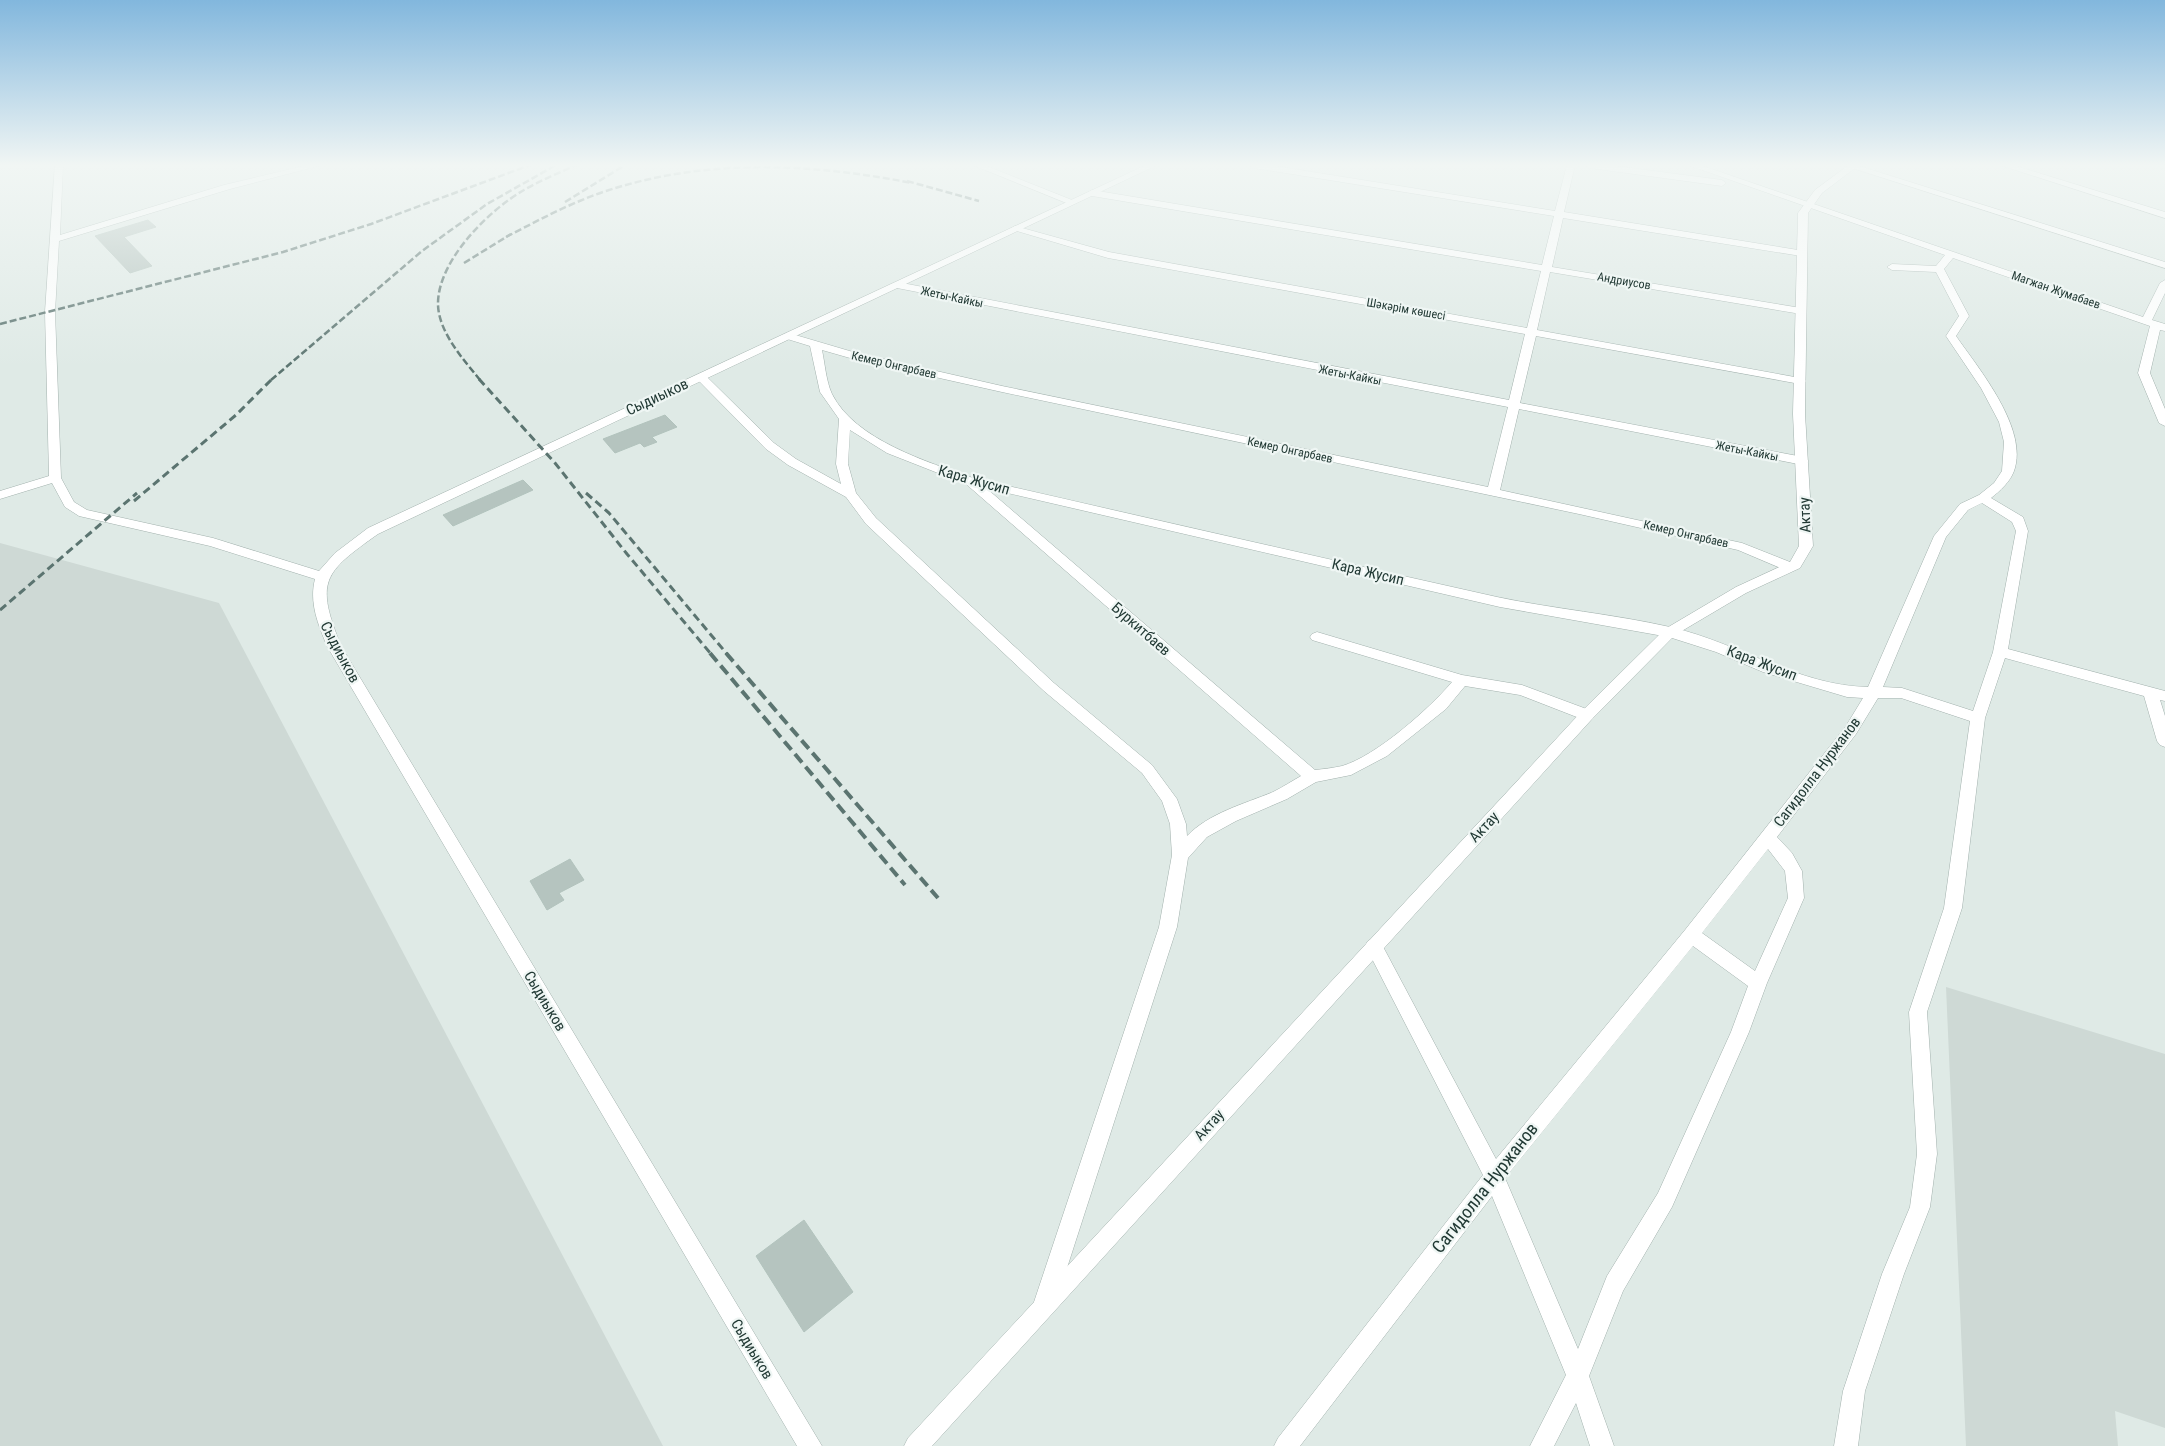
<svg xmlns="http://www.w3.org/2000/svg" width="2165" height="1446" viewBox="0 0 2165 1446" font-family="'Roboto Condensed',sans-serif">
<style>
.built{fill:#ced9d5}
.building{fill:#b5c4bf;stroke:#b2c3bd}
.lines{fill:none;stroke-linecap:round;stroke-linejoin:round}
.minor-casing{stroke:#a2b1ad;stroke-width:1}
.tertiary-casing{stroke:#a2b1ad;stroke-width:1}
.minor{fill:#fff;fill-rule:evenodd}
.tertiary{fill:#fff;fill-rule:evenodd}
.rail-far2{stroke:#5b7470;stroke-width:2.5;stroke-dasharray:7 3;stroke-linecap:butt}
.rail-far1{stroke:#5b7470;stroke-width:3;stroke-dasharray:8 4.5;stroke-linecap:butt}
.rail{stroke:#5b7470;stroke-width:4;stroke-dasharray:11 5.5;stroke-linecap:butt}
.labels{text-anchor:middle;stroke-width:4.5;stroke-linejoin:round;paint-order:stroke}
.far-street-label{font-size:12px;fill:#213934;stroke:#eff6f4}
.street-label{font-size:15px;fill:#213934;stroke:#eff6f4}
.near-street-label{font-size:18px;fill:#213934;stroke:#eff6f4}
</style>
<rect width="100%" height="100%" fill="#dfeae6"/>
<g class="built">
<path d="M0,543L219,603L663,1446H0Z"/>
<path d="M1946,987L2165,1054V1428L2115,1411L2118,1446H1966Z"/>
</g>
<g class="building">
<path d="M148,220L156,227L124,237L152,266L130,273L95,236Z"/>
<path d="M665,415L677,427L652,437L657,442L644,447L640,443L615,453L603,439Z"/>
<path d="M523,480L533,490L453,526L443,515Z"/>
<path d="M570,859L584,880L559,893L564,900L547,910L530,881Z"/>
<path d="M804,1220L853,1292L804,1332L756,1256Z"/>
</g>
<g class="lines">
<g class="minor-casing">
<g id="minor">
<path d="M973,165H984L1077,202L1069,204Z"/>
<path d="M1250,165H1269L1555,211L1567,165H1575L1564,212L1804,251L1806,253L1801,256L1563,218L1552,267L1801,308L1806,311L1801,314L1550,272L1537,330L1800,378L1806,381L1800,384L1536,336L1520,403L1803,457L1809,461L1803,465L1519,409L1500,490L1742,543L1795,564L1797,567L1795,570H1785L1738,550L1579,514L1002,392L850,358L822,350C825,364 826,381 832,394C855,440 928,462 973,478C1148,518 1322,558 1497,597C1554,609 1613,614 1670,627C1737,642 1799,686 1868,687L1934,536L1960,504L1979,495L1994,483L2002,471L2004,442L1999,422L1981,388L1946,336L1959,316L1936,272L1892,270L1887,267L1892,264L1936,266L1945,255L1688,165H1700L2143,317L2160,283L2165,280V293L2152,320L2165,324V331L2160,330L2150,373L2165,409V426L2159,423L2138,373L2150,326L1953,258L1944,269L1969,316L1956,336C1979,369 2029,429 2014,471C2010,482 2000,491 1991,498L2023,517L2028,531L2008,649L2165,691V701L2160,700L2165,716V747L2160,745L2157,741L2144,696L2005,658L1985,718L1962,908L1927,1012L1937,1154L1930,1207L1904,1274L1865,1391L1858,1446H1834L1843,1391L1882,1274L1910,1207L1917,1154L1909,1012L1944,908L1970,721L1901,698H1878L1856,734L1777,837L1792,853L1802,871L1804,898L1767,983L1749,1032L1672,1207L1623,1291L1589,1376L1614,1446H1590L1576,1403L1554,1446H1530L1566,1375L1492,1196L1300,1446H1274L1278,1438L1483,1175L1368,951L1365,946L1368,941L1374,938L1380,941L1496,1159L1685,930L1846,726L1863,698L1847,697L1763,672L1716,652L1669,637L1500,607L986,488L1315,770C1324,769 1333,768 1342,766C1376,756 1429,709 1452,682L1312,640L1310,637L1312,634L1317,632L1462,675L1522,685L1592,711L1594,715L1592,719L1587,721L1520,695L1465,686L1446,709L1387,756L1351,775L1316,782L1287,799L1236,821L1207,837L1188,858L1177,927L1056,1302L1053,1310L1045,1313L1037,1310L1034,1302L1159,927L1172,855L1170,824L1162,801L1142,773L1044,691L866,524L846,497L788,465L766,449L695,377L697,375H705L774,443L796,459L841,484L836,464L839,419L820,392L810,346L784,338V334H792L853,352L1002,386L1488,487L1508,407L897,288L892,285L897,282L1509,400L1525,334L1108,258L1010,229L1015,226L1109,252L1527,328L1541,271L1092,196L1087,193L1092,190L1542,265L1554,216L1254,168ZM850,430L887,453L966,484L1301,776C1292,781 1283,787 1273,792C1244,804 1209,813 1187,836L1186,824L1177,799L1152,765L1054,683L876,518L856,493L848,464ZM1982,503L2012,522L2016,531L1993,652L1973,711L1902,688L1883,687L1946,537L1968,510ZM1768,849L1785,871L1788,898L1755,971L1702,933ZM1693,946L1748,986L1731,1032L1658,1193L1607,1276L1578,1349L1505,1178Z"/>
<path d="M1586,165H1608L1722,180L1726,183L1722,186L1590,168Z"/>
<path d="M1843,165H1856L2165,262V268Z"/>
<path d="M2000,165H2013L2165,212V218Z"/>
</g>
</g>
<g class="tertiary-casing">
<g id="tertiary">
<path d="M55,165H63L60,235L224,185L308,165H322L230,189L59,241L55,312L61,478L74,502L87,510L213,538L319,571L335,553L368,528L1146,165H1157L378,534C323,573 315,581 341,646L822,1446H797L327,646C318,624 309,603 315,579L210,546L79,516L65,507L52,483L0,499V491L49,476L45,312Z"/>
<path d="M1849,165H1859L1822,193L1808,213L1805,414L1813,546L1800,568L1746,593L1675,635L1592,719L932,1446H904L908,1438L1582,711L1665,629L1736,587L1790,562L1799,546L1793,414L1798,213L1815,190Z"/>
</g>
</g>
<use href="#minor" class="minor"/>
<use href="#tertiary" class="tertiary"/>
<g class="rail-far2">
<path d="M907,181L979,201"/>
<path d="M565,202L625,165"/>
<path d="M506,237C539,220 570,203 606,191C706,158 810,163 912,183"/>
<path d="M464,263L511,234"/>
<path d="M0,324L283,252L371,224L530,165"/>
<path d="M271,380L422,251L487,204L556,165"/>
<path d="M480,380C464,360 439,333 438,305C437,261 489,210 524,190C541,180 559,173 576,165"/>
</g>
<g class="rail-far1">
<path d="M479,379L555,463L627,554L711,654"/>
<path d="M586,493L609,513L727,654"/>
<path d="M134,501L236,415L272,379"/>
<path d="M0,610L137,493"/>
</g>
<g class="rail">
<path d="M710,653L905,885"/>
<path d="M726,653L938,898"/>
</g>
</g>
<linearGradient id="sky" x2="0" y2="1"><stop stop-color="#82b7dd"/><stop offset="0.45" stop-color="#f1f6f4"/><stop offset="1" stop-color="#f1f6f4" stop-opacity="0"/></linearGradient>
<rect width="2165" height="367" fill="url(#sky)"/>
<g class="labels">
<g class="far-street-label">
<text transform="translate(1624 281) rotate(10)" y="4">Андриусов</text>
<text transform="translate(2056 290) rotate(19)" y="4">Магжан Жумабаев</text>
<text transform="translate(952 297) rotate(12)" y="4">Жеты-Кайкы</text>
<text transform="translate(1406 309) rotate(10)" y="4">Шәкәрім көшесі</text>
<text transform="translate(894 365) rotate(13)" y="4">Кемер Онгарбаев</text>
<text transform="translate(1350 375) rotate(11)" y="4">Жеты-Кайкы</text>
<text transform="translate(1290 450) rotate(12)" y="4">Кемер Онгарбаев</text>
<text transform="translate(1747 451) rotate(11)" y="4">Жеты-Кайкы</text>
<text transform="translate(1686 534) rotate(13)" y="4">Кемер Онгарбаев</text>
</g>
<g class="street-label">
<text transform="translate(657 397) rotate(-25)" y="5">Сыдиыков</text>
<text transform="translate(974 480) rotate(16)" y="5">Кара Жусип</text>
<text transform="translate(1805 515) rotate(-92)" y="5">Актау</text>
<text transform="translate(1368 572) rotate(13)" y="5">Кара Жусип</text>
<text transform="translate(1141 629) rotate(41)" y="5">Буркитбаев</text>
<text transform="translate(340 652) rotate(62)" y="5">Сыдиыков</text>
<text transform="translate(1762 663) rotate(21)" y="5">Кара Жусип</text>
<text transform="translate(1817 772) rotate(-53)" y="5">Сагидолла Нуржанов</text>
<text transform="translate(1484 827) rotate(-47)" y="5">Актау</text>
<text transform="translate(545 1001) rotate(59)" y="5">Сыдиыков</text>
<text transform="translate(1209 1125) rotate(-48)" y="5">Актау</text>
<text transform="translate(752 1349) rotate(59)" y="5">Сыдиыков</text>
</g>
<g class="near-street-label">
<text transform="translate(1485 1188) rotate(-52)" y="6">Сагидолла Нуржанов</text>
</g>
</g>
</svg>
